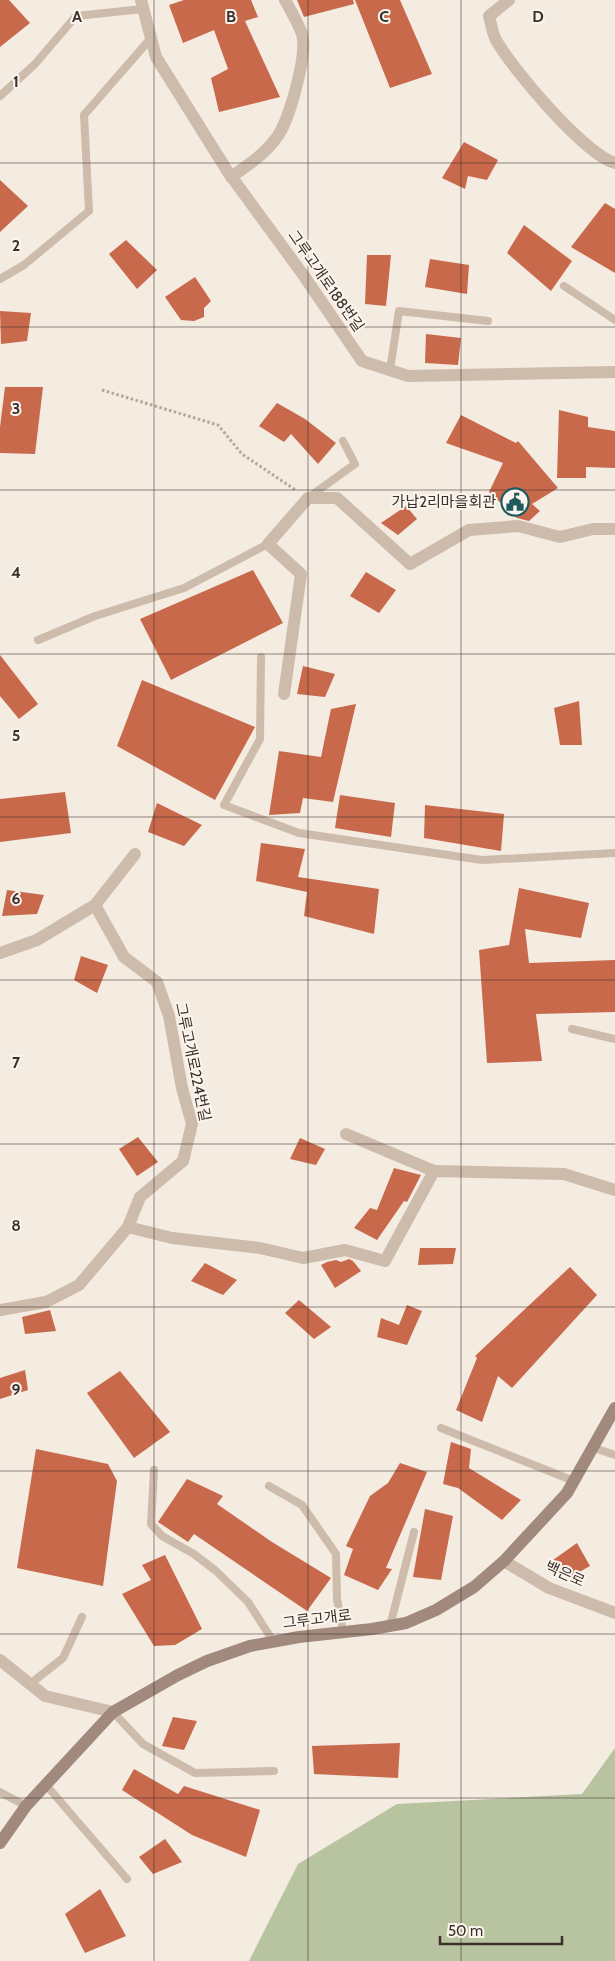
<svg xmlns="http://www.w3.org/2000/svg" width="615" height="1961" viewBox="0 0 615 1961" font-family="Cabin,'Noto Sans KR',sans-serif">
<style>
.green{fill:#b8c4a0}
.building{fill:#c8694b}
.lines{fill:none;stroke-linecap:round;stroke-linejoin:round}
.path{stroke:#b9a596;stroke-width:3;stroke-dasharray:2.5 2.5;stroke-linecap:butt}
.lane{stroke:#cdbbac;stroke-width:8}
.street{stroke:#cdbbac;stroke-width:12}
.secondary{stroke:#a18a7d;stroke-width:12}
.grid{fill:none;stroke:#3b302b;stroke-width:1;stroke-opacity:0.55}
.labels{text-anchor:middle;stroke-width:4;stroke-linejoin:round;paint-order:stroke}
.street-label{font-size:15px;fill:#3b302b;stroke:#fbf5ee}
.poi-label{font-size:15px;fill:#3b302b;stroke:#fbf5ee;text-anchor:end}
.grid-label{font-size:16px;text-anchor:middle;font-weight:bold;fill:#3b302b;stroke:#fbf5ee;stroke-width:4;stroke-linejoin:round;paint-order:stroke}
</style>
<rect width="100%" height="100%" fill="#f4ebe1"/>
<path class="green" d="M615,1748V1961H249L298,1864L397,1804L582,1794Z"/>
<g class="building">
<path d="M0,0H9L30,23L0,47Z"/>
<path d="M184,0H251L258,17L245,21L280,97L219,112L211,78L228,69L214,30L183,43L169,5Z"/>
<path d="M297,0H353L354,4L304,17Z"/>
<path d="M355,0H400L432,74L390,88Z"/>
<path d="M464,142L498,160L487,180L468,176L465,189L442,178Z"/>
<path d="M0,180L28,206L0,232Z"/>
<path d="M605,203L615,209V273L571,247Z"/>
<path d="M524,225L572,261L551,291L507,253Z"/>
<path d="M126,240L157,270L137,289L109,254Z"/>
<path d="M367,255H391L386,306L365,304Z"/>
<path d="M430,259L469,265L467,294L425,287Z"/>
<path d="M195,277L211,301L204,308V317L194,321L181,320L165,297Z"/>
<path d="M0,311L31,313L27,341L1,344Z"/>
<path d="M426,334L461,338L458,365L425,363Z"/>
<path d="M5,387H43L35,454L0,453V427Z"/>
<path d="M277,403L305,419L336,443L318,464L291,434L284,442L259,426Z"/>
<path d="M559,410L588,417V427L615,431V468L586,467V478H557Z"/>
<path d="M461,415L516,443L518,441L558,488L532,504L540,511L529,521L517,518L489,492L503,463L446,443Z"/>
<path d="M406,506L417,519L398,535L381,523Z"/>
<path d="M253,570L283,623L171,680L140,619Z"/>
<path d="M366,572L396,590L379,613L350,596Z"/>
<path d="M0,655L38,704L19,719L0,696Z"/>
<path d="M303,666L335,674L325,697L297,694Z"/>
<path d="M142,680L255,727L215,800L117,746Z"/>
<path d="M579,701L582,745H560L554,708Z"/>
<path d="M356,704L333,802L303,798L300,813L269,815L279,751L321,757L331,709Z"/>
<path d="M65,792L71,833L0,842V799Z"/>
<path d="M340,795L395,803L391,837L335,828Z"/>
<path d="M157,803L202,825L184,846L148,832Z"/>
<path d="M425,805L504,814L501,851L424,838Z"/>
<path d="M261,843L305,849L298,877L379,889L374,934L304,916L307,892L256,881Z"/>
<path d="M519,888L589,903L581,938L525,929L529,963L615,960V1012L536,1014L542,1061L487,1063L479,950L509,945Z"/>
<path d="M7,890L44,895L37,914L2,916Z"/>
<path d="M81,956L108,965L97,993L74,980Z"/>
<path d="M138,1137L158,1162L137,1176L119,1149Z"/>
<path d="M300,1138L325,1149L316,1165L290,1159Z"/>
<path d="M394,1168L421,1175L407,1202L404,1201L377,1240L354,1228L370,1208L377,1210Z"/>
<path d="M420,1248H456L453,1264L418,1265Z"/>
<path d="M349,1259L353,1261L361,1271L335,1288L321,1265L327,1262L336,1260L341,1262Z"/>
<path d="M205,1263L237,1280L223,1295L191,1281Z"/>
<path d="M570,1267L597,1295L512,1388L498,1376L482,1422L456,1410L477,1358L475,1356Z"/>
<path d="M299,1300L331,1327L314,1339L285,1313Z"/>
<path d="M407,1305L422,1311L407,1345L377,1337L381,1318L399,1325Z"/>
<path d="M50,1310L56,1331L25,1334L22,1317Z"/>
<path d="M25,1370L28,1390L0,1399V1378Z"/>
<path d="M120,1371L170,1432L134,1458L87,1393Z"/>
<path d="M451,1442L471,1449L469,1468L521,1500L502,1520L458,1488L443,1484Z"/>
<path d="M36,1449L108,1464L117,1481L103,1586L17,1568Z"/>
<path d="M400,1463L427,1472L386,1568L392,1569L378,1590L344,1575L353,1549L346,1546L370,1496L388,1483Z"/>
<path d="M187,1479L223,1496L217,1504L272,1542L331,1578L307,1611L194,1534L188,1542L158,1522Z"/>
<path d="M425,1509L453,1516L441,1580L413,1577Z"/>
<path d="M577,1543L590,1566L567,1579L553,1560Z"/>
<path d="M165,1555L202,1629L175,1645L154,1646L122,1594L151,1580L142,1565Z"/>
<path d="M173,1717L197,1721L184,1750L162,1746Z"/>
<path d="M400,1743L398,1778L314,1774L312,1746Z"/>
<path d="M134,1769L178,1794L184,1786L260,1810L246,1857L192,1835L122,1790Z"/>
<path d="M165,1839L182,1862L153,1874L139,1857Z"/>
<path d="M100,1889L126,1936L85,1953L65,1914Z"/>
</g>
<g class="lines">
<path class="path" d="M102,390L218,425L242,454L297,491"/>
<g class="lane">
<path d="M0,96L35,64L76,16L143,9"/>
<path d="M0,279L24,265L89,211L84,115L151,38"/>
<path d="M564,286L615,320"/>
<path d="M390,370L399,311L488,321"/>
<path d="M309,497L355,464L343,441"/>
<path d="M38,640L95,616L184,588L268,544"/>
<path d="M261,657L260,739L224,805L299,833L482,860L615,853"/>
<path d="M572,1029L615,1039"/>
<path d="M441,1428L574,1481"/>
<path d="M594,1448L615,1455"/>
<path d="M154,1470L151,1524L162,1536L194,1554L216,1571L248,1602L273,1641"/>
<path d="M269,1486L302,1505L336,1554L337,1599L343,1632"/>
<path d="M390,1626L414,1532"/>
<path d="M30,1684L63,1658L82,1617"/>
<path d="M113,1712L143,1744L195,1773L274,1771"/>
<path d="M46,1785L127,1879"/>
<path d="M0,1792L26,1806"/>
</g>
<g class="street">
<path d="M141,0L156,57L228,172L304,276L362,361L408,376L615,372"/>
<path d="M509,0L489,16C491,23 492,31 495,38C510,67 585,155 615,163"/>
<path d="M231,177C248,165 265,154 277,137C289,122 308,53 302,34C298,23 291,11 285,0"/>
<path d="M284,694L301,574L268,544L308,498H337L410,564L469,530L518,526L560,537L593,529H615"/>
<path d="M95,905L124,957L157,982L169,1016L182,1088L192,1124L183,1161L140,1197L128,1227"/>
<path d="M0,953L37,940L95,905L135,854"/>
<path d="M346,1134L434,1171"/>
<path d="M0,1310L46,1302L79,1285L128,1227L172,1238L260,1248L303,1258L345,1250L385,1261L434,1171L564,1174L615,1190"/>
<path d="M504,1561L549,1588L615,1613"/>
<path d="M0,1660L45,1696L113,1712"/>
</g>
<path class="secondary" d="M0,1843L26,1806L113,1712L178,1675L207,1661L250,1646L299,1637L372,1629L406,1623L436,1610L474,1587L504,1561L567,1493L615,1408"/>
</g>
<path class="grid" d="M154,0V1961M308,0V1961M461,0V1961M0,163H615M0,327H615M0,490H615M0,654H615M0,817H615M0,980H615M0,1144H615M0,1307H615M0,1471H615M0,1634H615M0,1798H615"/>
<defs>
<g id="civic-ring" transform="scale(1.4375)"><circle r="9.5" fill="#fbf5ee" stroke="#1f5a5e" stroke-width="1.5"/><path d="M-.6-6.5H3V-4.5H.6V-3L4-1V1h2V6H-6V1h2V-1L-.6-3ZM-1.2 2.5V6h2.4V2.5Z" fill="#1f5a5e"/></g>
</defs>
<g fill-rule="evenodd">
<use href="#civic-ring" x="515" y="502"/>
</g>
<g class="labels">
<g class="street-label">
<text transform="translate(326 281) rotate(55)" y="5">그루고개로188번길</text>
<text transform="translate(193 1062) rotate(78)" y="5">그루고개로224번길</text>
<text transform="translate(565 1574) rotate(24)" y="5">백은로</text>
<text transform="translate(317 1619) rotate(-7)" y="5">그루고개로</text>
</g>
<g class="poi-label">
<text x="496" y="507">가납2리마을회관</text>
</g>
</g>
<g class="grid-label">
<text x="77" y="22">A</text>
<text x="231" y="22">B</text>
<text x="384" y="22">C</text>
<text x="538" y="22">D</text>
<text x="16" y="87">1</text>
<text x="16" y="251">2</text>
<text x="16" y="414">3</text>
<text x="16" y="578">4</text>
<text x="16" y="741">5</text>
<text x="16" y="904">6</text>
<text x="16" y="1068">7</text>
<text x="16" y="1231">8</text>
<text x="16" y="1395">9</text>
</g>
<path d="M440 1936v8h122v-8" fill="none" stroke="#3b302b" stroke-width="2.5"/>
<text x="448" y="1936" font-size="15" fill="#3b302b" stroke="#fbf5ee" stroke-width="4" paint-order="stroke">50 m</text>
</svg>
